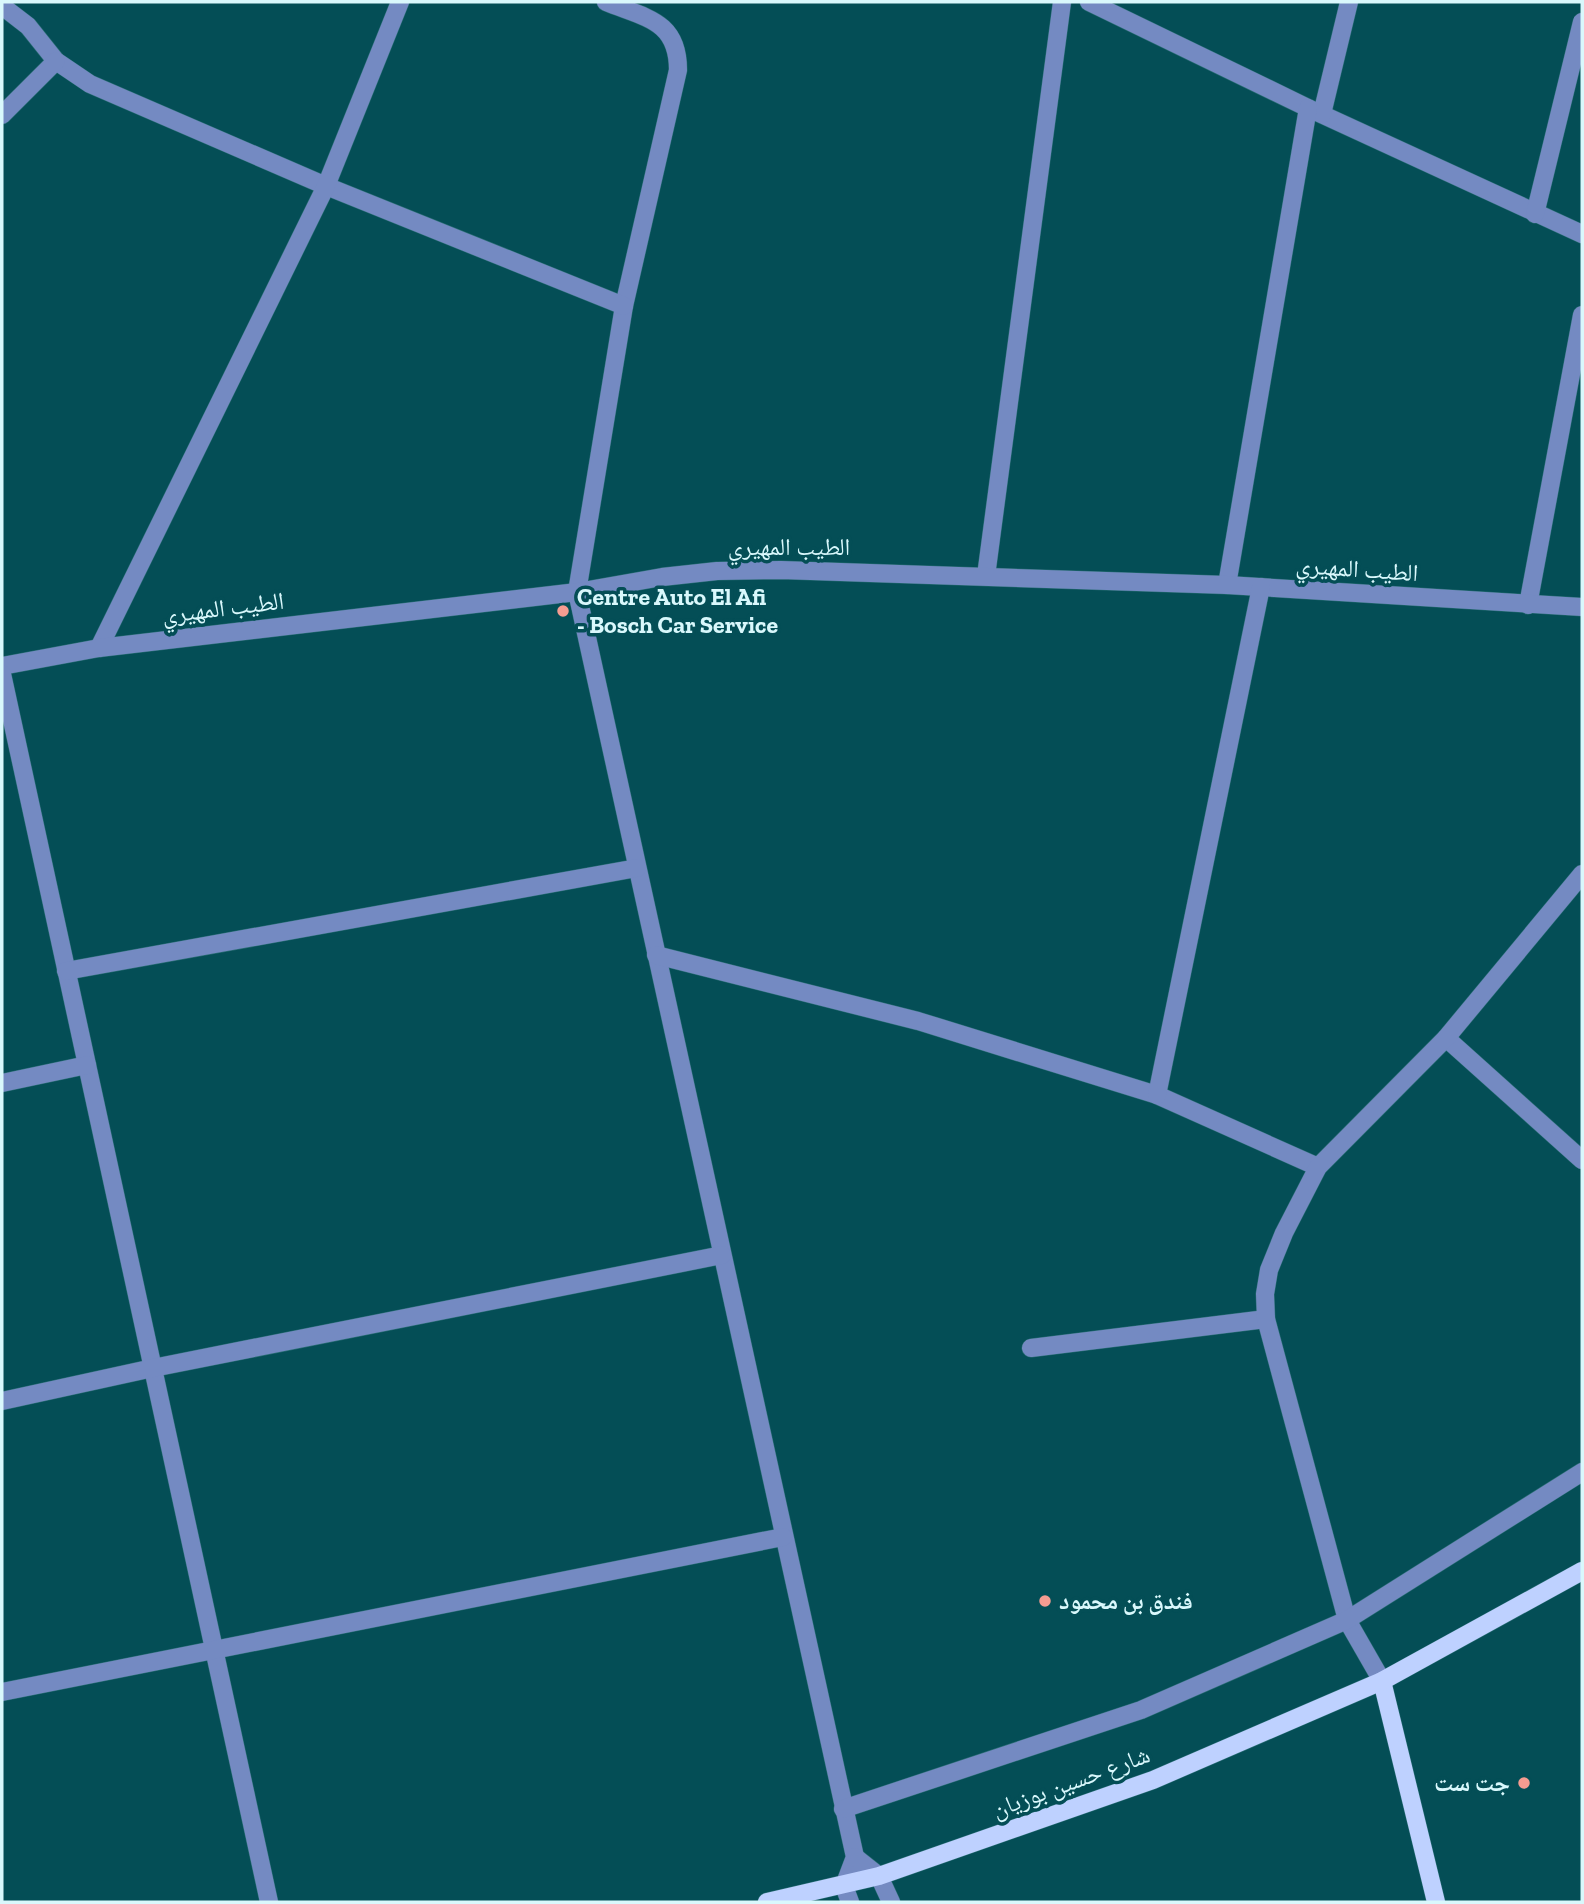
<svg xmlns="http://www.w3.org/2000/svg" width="1584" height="1904" viewBox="0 0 1584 1904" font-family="'Zilla Slab','Noto Naskh Arabic',serif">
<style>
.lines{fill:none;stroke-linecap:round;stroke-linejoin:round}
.minor-casing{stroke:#2a6d74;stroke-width:19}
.major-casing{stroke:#2a6d74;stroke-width:19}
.minor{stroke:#748ac2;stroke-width:18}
.major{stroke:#bed1ff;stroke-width:18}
.poi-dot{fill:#f59c91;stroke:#044e56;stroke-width:2.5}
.labels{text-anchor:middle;stroke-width:7;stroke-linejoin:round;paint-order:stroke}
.street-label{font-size:24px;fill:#d9f8fc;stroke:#044e56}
.poi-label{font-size:24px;font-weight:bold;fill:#d9f8fc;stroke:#044e56;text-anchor:start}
</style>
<rect width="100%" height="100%" fill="#044e56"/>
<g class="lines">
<g class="minor-casing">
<g id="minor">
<path d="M606,2C645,18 678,20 678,70L624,306L577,592L855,1857L844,1886L850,1902"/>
<path d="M1089,2L1308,108L1582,234"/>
<path d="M2,6L28,26L56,61L90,84L326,186L624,306"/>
<path d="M1322,114L1349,2"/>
<path d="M2,115L56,61"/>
<path d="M1535,214L1582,22"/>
<path d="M986,576L1062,2"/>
<path d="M1227,585L1308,108"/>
<path d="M1528,605L1582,315"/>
<path d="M99,648L326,186L400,2"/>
<path d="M2,666L99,648L577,592L662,577L717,571L781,570L1227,585L1582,607"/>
<path d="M2,674L269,1902"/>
<path d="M656,955L918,1021L1157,1095L1318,1167"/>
<path d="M66,971L637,868"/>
<path d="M1446,1038L1582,1160"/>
<path d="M2,1083L87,1065"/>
<path d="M1157,1095L1261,587"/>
<path d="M1031,1348L1266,1319"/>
<path d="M2,1401L153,1368L722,1255"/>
<path d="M1382,1681L1347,1620L1266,1319L1265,1294L1269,1270L1284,1233L1318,1167L1446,1038L1582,874"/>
<path d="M2,1692L783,1537"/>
<path d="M843,1809L1141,1710L1347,1620L1582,1472"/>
<path d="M855,1857L879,1876L891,1902"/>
</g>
</g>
<g class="major-casing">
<g id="major">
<path d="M1382,1681L1436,1902"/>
<path d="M767,1902L879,1876L1153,1780L1382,1681L1582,1571"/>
</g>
</g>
<use href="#minor" class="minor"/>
<use href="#major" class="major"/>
</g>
<g class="poi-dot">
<circle cx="563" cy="611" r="7"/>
<circle cx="1045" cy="1601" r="7"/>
<circle cx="1524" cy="1783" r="7"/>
</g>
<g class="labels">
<g class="street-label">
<text x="789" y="555">الطيب المهيري</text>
<text transform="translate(1357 569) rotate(4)" y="8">الطيب المهيري</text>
<text transform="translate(223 608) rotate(-7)" y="8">الطيب المهيري</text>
<text transform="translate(1071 1782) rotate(-20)" y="8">شارع حسين بوزيان</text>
</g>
<g class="poi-label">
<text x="577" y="605">Centre Auto El Afi<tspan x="577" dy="28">- Bosch Car Service</tspan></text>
<text x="1059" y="1609">فندق بن محمود</text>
<text x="1510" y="1791" text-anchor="end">جت ست</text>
</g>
</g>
<rect width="1584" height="1904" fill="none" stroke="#d9f8fc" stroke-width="7"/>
</svg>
